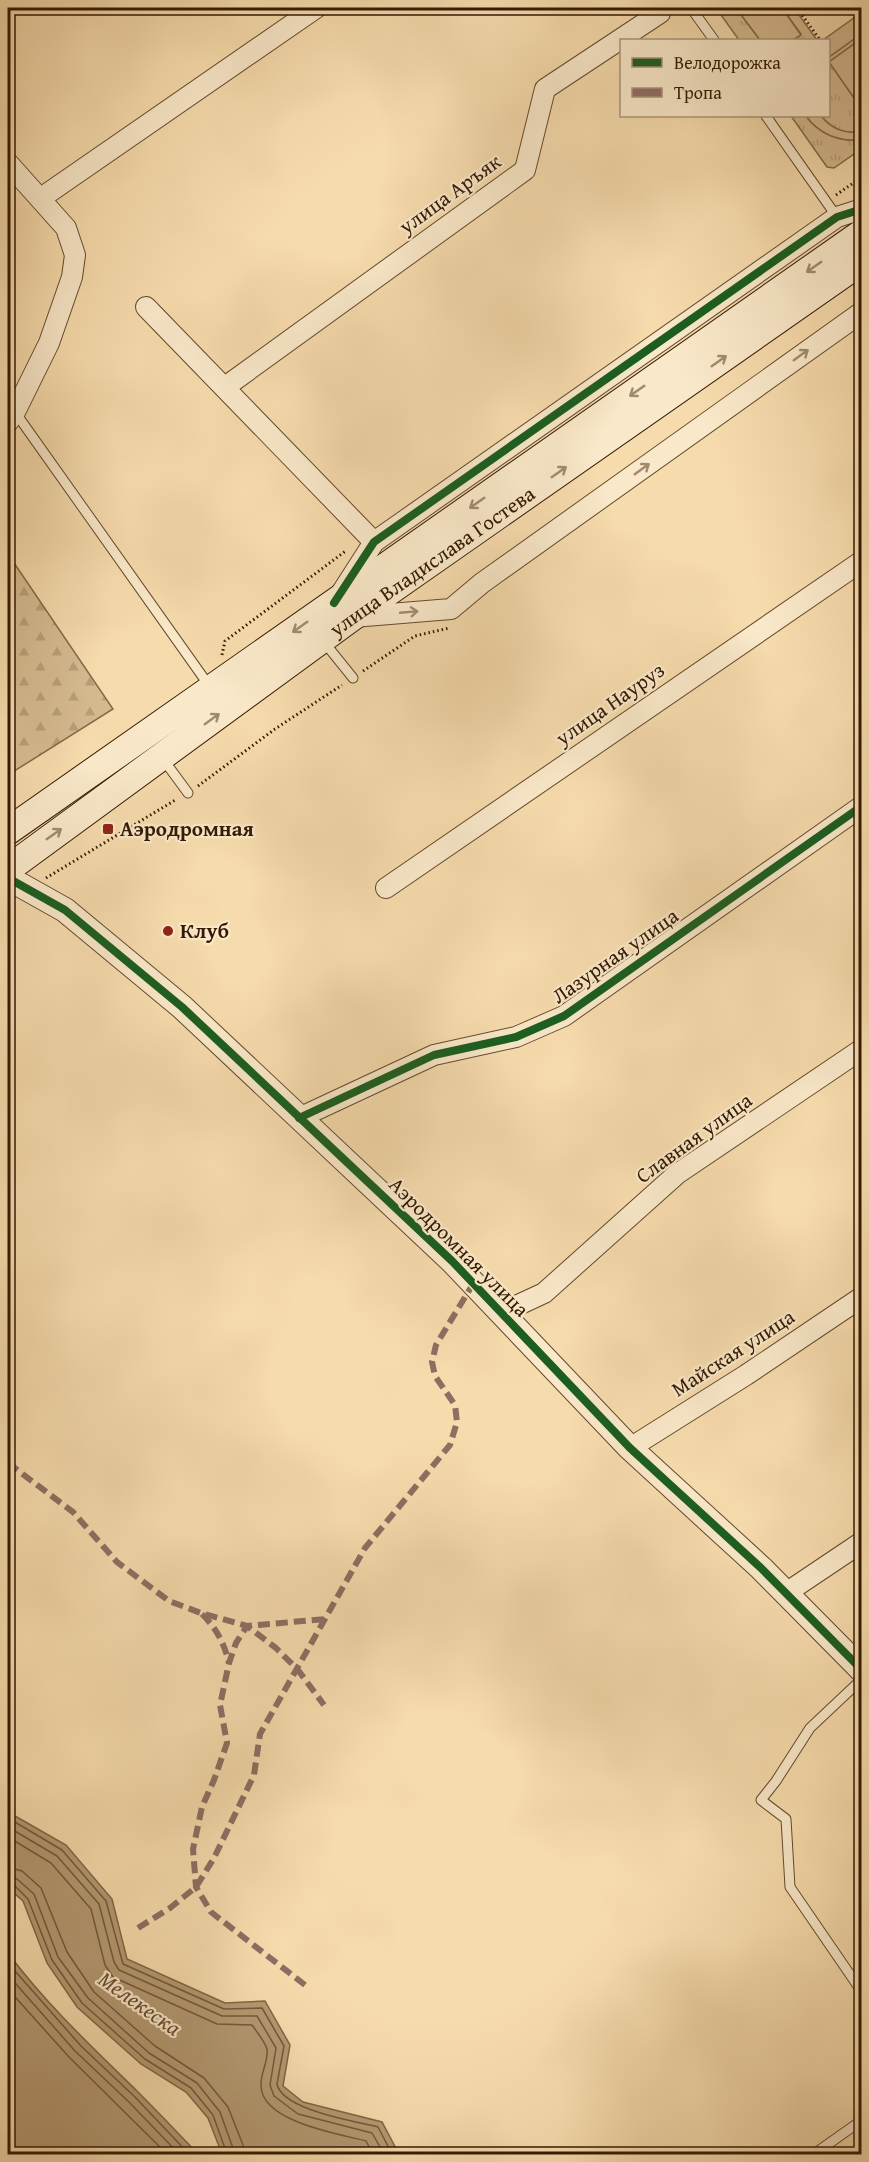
<svg xmlns="http://www.w3.org/2000/svg" width="869" height="2162" viewBox="0 0 869 2162" font-family="'Gentium Book Plus',serif">
<style>
.grass{fill:url(#grass-tufts);stroke:#846a48;stroke-width:1.5}
.forest{fill:url(#forest-firs);stroke:#846a48;stroke-width:1.5}
.green{fill:#d5ba8f;stroke:#846a48;stroke-width:1.5}
.water{fill:#b49972;stroke:#806645;stroke-width:1.5}
.lines{fill:none;stroke-linecap:round;stroke-linejoin:round}
.shore{stroke:#74593a;stroke-width:1.5}
.service-casing{stroke:#644a2c;stroke-width:11}
.minor-casing{stroke:#644a2c;stroke-width:22}
.tertiary-casing{stroke:#644a2c;stroke-width:26}
.secondary-casing{stroke:#331902;stroke-width:29}
.path{stroke:#331902;stroke-width:3;stroke-dasharray:1.5 3;stroke-linecap:butt}
.service{stroke:#f9e8c9;stroke-width:9}
.minor{stroke:#f9e8c9;stroke-width:20}
.tertiary{stroke:#f9e8c9;stroke-width:24}
.secondary{stroke:#f9e8c9;stroke-width:27}
.quiet{stroke:#8d6e63;stroke-width:6;stroke-dasharray:12 6;stroke-linecap:butt}
.cycleway-casing{stroke:#f9e8c9;stroke-width:11}
.cycleway{stroke:#1b5e20;stroke-width:8}
.oneway{stroke:#a08b6f}
.poi-dot{fill:#8f2418;stroke:#f9e8c9;stroke-width:2}
.labels{text-anchor:middle;stroke-width:4.5;stroke-linejoin:round;paint-order:stroke}
.street-label{font-size:21px;fill:#331902;stroke:#f9e8c9}
.poi-label{font-size:21px;font-weight:bold;fill:#331902;stroke:#f9e8c9;text-anchor:start}
.water-label{font-size:22px;font-style:italic;fill:#674c2f;stroke:#f9e8c9}
</style>
<defs>
<pattern id="grass-tufts" width="24" height="20" patternUnits="userSpaceOnUse" patternTransform="scale(1.5)"><rect width="24" height="20" fill="#d5ba8f"/><path d="M3 7l-1-3M5 7V3M7 7l1-3M15 17l-1-3M17 17v-4M19 17l1-3" fill="none" stroke="#b79f7a"/></pattern>
<pattern id="forest-firs" width="22" height="20" patternUnits="userSpaceOnUse" patternTransform="scale(1.5)"><rect width="22" height="20" fill="#d5ba8f"/><path d="M5 1l3.5 6h-7zM16 11l3.5 6h-7z" fill="#b79f7a"/></pattern>
</defs>
<rect width="100%" height="100%" fill="#f6dbac"/>
<filter id="stains"><feTurbulence type="fractalNoise" baseFrequency=".00333" numOctaves="4"/><feColorMatrix values="0 0 0 0 .2 0 0 0 0 .09 0 0 0 0 .02 0 0 0 .5 -.17"/></filter>
<radialGradient id="worn" r=".72"><stop offset=".6" stop-color="#630" stop-opacity="0"/><stop offset="1" stop-color="#630" stop-opacity=".3"/></radialGradient>
<g class="grass">
<path d="M716,8H736L760,40H739Z"/>
<path d="M782,8H794L817,40H793L801,34Z"/>
<path d="M861,34V39L829,62L861,108V132C844,134 832,129 821,116H828L829,57Z"/>
<path d="M791,116H806C817,132 842,143 861,139V149L834,168L827,167Z"/>
</g>
<path class="forest" d="M8,554L113,709L8,775Z"/>
<g class="green">
<path d="M736,8H782L801,35L793,40H760Z"/>
<path d="M861,13V34L829,57L828,40H823Z"/>
<path d="M861,39V108L829,62Z"/>
<path d="M806,116H821C832,129 844,134 861,132V139C840,143 819,134 806,116Z"/>
</g>
<g class="water">
<path d="M8,1812L66,1845L112,1899L127,1959L225,2003L265,2001L290,2045L283,2086L303,2102L382,2122L399,2154H222L208,2118L186,2092L141,2064L77,2007L47,1963L23,1901L8,1888Z"/>
<path d="M8,1953C46,2004 92,2047 137,2091C158,2112 178,2133 198,2154H8Z"/>
</g>
<g class="lines">
<g class="shore">
<path d="M8,1818L62,1850L106,1901L123,1964L224,2009L262,2008L284,2046L277,2084C282,2110 355,2121 378,2127L392,2154"/>
<path d="M8,1827L57,1856L99,1904L114,1962L119,1970L222,2016H257L276,2048L270,2085L274,2096L298,2114L372,2133L384,2154"/>
<path d="M8,1837L51,1863L91,1909L105,1965L113,1977L217,2024L252,2025C257,2032 265,2042 267,2049C269,2060 260,2074 261,2086C262,2122 339,2134 366,2141L373,2154"/>
<path d="M8,1867L22,1871L41,1888L67,1952L94,1992L155,2046L204,2078L228,2107L243,2145L244,2154"/>
<path d="M8,1876L17,1879L34,1894L58,1957L88,1998L149,2053L197,2083L220,2112L235,2154"/>
<path d="M8,1884L14,1885L28,1899L52,1960L82,2003L145,2059L191,2088L213,2115L227,2154"/>
<path d="M8,1963L81,2046L135,2097L189,2154"/>
<path d="M8,1975L75,2051L129,2102L179,2154"/>
<path d="M8,1989L69,2057L167,2154"/>
</g>
<g class="service-casing">
<g id="service">
<path d="M691,8L714,40"/>
<path d="M766,116L837,217"/>
<path d="M15,412L210,687"/>
<path d="M324,642L353,678"/>
<path d="M163,759L188,793"/>
<path d="M862,1679L810,1728L776,1781L761,1800L786,1819L790,1887L862,1992"/>
<path d="M814,2154L858,2123L862,2128"/>
</g>
</g>
<g class="minor-casing">
<g id="minor">
<path d="M8,163L66,228L75,255L72,277L49,343L15,412L8,422"/>
<path d="M41,198L316,8"/>
<path d="M146,307L374,542"/>
<path d="M225,387L525,170L545,89L660,13"/>
<path d="M340,595L374,542L837,217L862,209"/>
<path d="M353,617L451,609L482,583L862,312"/>
<path d="M386,888L862,561"/>
<path d="M299,1118L434,1055L516,1037L564,1016L862,806"/>
<path d="M501,1313L544,1293L677,1174L862,1049"/>
<path d="M630,1448L746,1375L862,1297"/>
<path d="M786,1593L862,1542"/>
</g>
</g>
<g class="tertiary-casing">
<path id="tertiary" d="M8,878L65,910L182,1007L452,1261L630,1448L761,1568L862,1670"/>
</g>
<g class="secondary-casing">
<g id="secondary">
<path d="M8,831L862,233"/>
<path id="s1" d="M8,869L351,618L862,261"/>
</g>
</g>
<g class="path">
<path d="M797,8L820,40"/>
<path d="M857,11L859,14"/>
<path d="M803,15L813,8"/>
<path d="M836,195L862,177"/>
<path d="M222,655L225,641L347,550"/>
<path d="M363,671L415,636L449,628"/>
<path d="M198,786L275,729L342,685"/>
<path d="M46,878L177,799"/>
</g>
<use href="#service" class="service"/>
<use href="#minor" class="minor"/>
<use href="#tertiary" class="tertiary"/>
<use href="#secondary" class="secondary"/>
<g class="quiet">
<path d="M8,1463L73,1512L117,1562L169,1601L201,1613L247,1626L276,1648L298,1670L324,1705"/>
<path d="M202,1614C217,1629 224,1643 229,1663"/>
<path d="M138,1928L170,1908L196,1887L214,1858L254,1775L260,1734L365,1548L450,1445L457,1422L455,1405L435,1376L432,1362L436,1345L473,1284"/>
<path d="M305,1985L211,1912L196,1887L193,1849L202,1807L214,1780L227,1743L220,1705L229,1663L236,1643L247,1626L326,1619"/>
</g>
<g class="cycleway-casing">
<g id="cycleway">
<path d="M334,603L374,542L837,217L862,209"/>
<path d="M8,878L65,910L182,1007L452,1261L630,1448L761,1568L862,1670"/>
<path d="M299,1118L434,1055L516,1037L564,1016L862,806"/>
</g>
</g>
<use href="#cycleway" class="cycleway"/>
</g>
<defs><path id="oneway-shaft" d="M-6 0H5M1.5-3L5.5 0L1.5 3" fill="none" stroke-width="1.6" stroke-linecap="round" stroke-linejoin="round" transform="scale(1.5)"/></defs>
<g class="oneway">
<use href="#oneway-shaft" transform="translate(814 267) rotate(145)"/>
<use href="#oneway-shaft" transform="translate(801 355) rotate(-36)"/>
<use href="#oneway-shaft" transform="translate(719 361) rotate(-35)"/>
<use href="#oneway-shaft" transform="translate(637 391) rotate(145)"/>
<use href="#oneway-shaft" transform="translate(642 469) rotate(-36)"/>
<use href="#oneway-shaft" transform="translate(559 472) rotate(-35)"/>
<use href="#oneway-shaft" transform="translate(477 503) rotate(145)"/>
<use href="#oneway-shaft" transform="translate(409 612) rotate(-5)"/>
<use href="#oneway-shaft" transform="translate(300 627) rotate(145)"/>
<use href="#oneway-shaft" transform="translate(212 719) rotate(-36)"/>
<use href="#oneway-shaft" transform="translate(54 834) rotate(-35)"/>
</g>
<g class="poi-dot">
<rect x="102" y="823" width="12" height="12" rx="3"/>
<circle cx="168" cy="931" r="6"/>
</g>
<g class="labels">
<g class="street-label">
<text transform="translate(450 194) rotate(-36)" y="7">улица Аръяк</text>
<text dy="7" stroke="none"><textPath href="#s1" startOffset="524">улица Владислава Гостева</textPath></text>
<text transform="translate(610 704) rotate(-35)" y="7">улица Науруз</text>
<text transform="translate(615 956) rotate(-35)" y="7">Лазурная улица</text>
<text transform="translate(694 1138) rotate(-36)" y="7">Славная улица</text>
<text transform="translate(459 1247) rotate(45)" y="7">Аэродромная улица</text>
<text transform="translate(733 1353) rotate(-33)" y="7">Майская улица</text>
</g>
<g class="poi-label">
<text x="120" y="836">Аэродромная</text>
<text x="180" y="938">Клуб</text>
</g>
<g class="water-label">
<text transform="translate(140 2003) rotate(35)" y="8">Мелекеска</text>
</g>
</g>
<rect width="869" height="2162" fill="none" stroke="#f6dbac" stroke-width="30"/>
<rect x="9" y="9" width="851" height="2144" fill="none" stroke="#331902" stroke-width="3"/>
<rect x="15" y="15" width="839" height="2132" fill="none" stroke="#331902" stroke-width="1.5"/>
<rect x="620" y="39" width="210" height="78" fill="#f9e8c9" stroke="#aa9579" stroke-width="1.5"/>
<rect x="632" y="58" width="30" height="9" fill="#1b5e20" stroke="#aa9579" stroke-width="1.5"/>
<text x="674" y="69" font-size="18" fill="#331902">Велодорожка</text>
<rect x="632" y="88" width="30" height="9" fill="#8d6e63" stroke="#aa9579" stroke-width="1.5"/>
<text x="674" y="99" font-size="18" fill="#331902">Тропа</text>
<rect width="100%" height="100%" filter="url(#stains)"/>
<rect width="100%" height="100%" fill="url(#worn)"/>
</svg>
